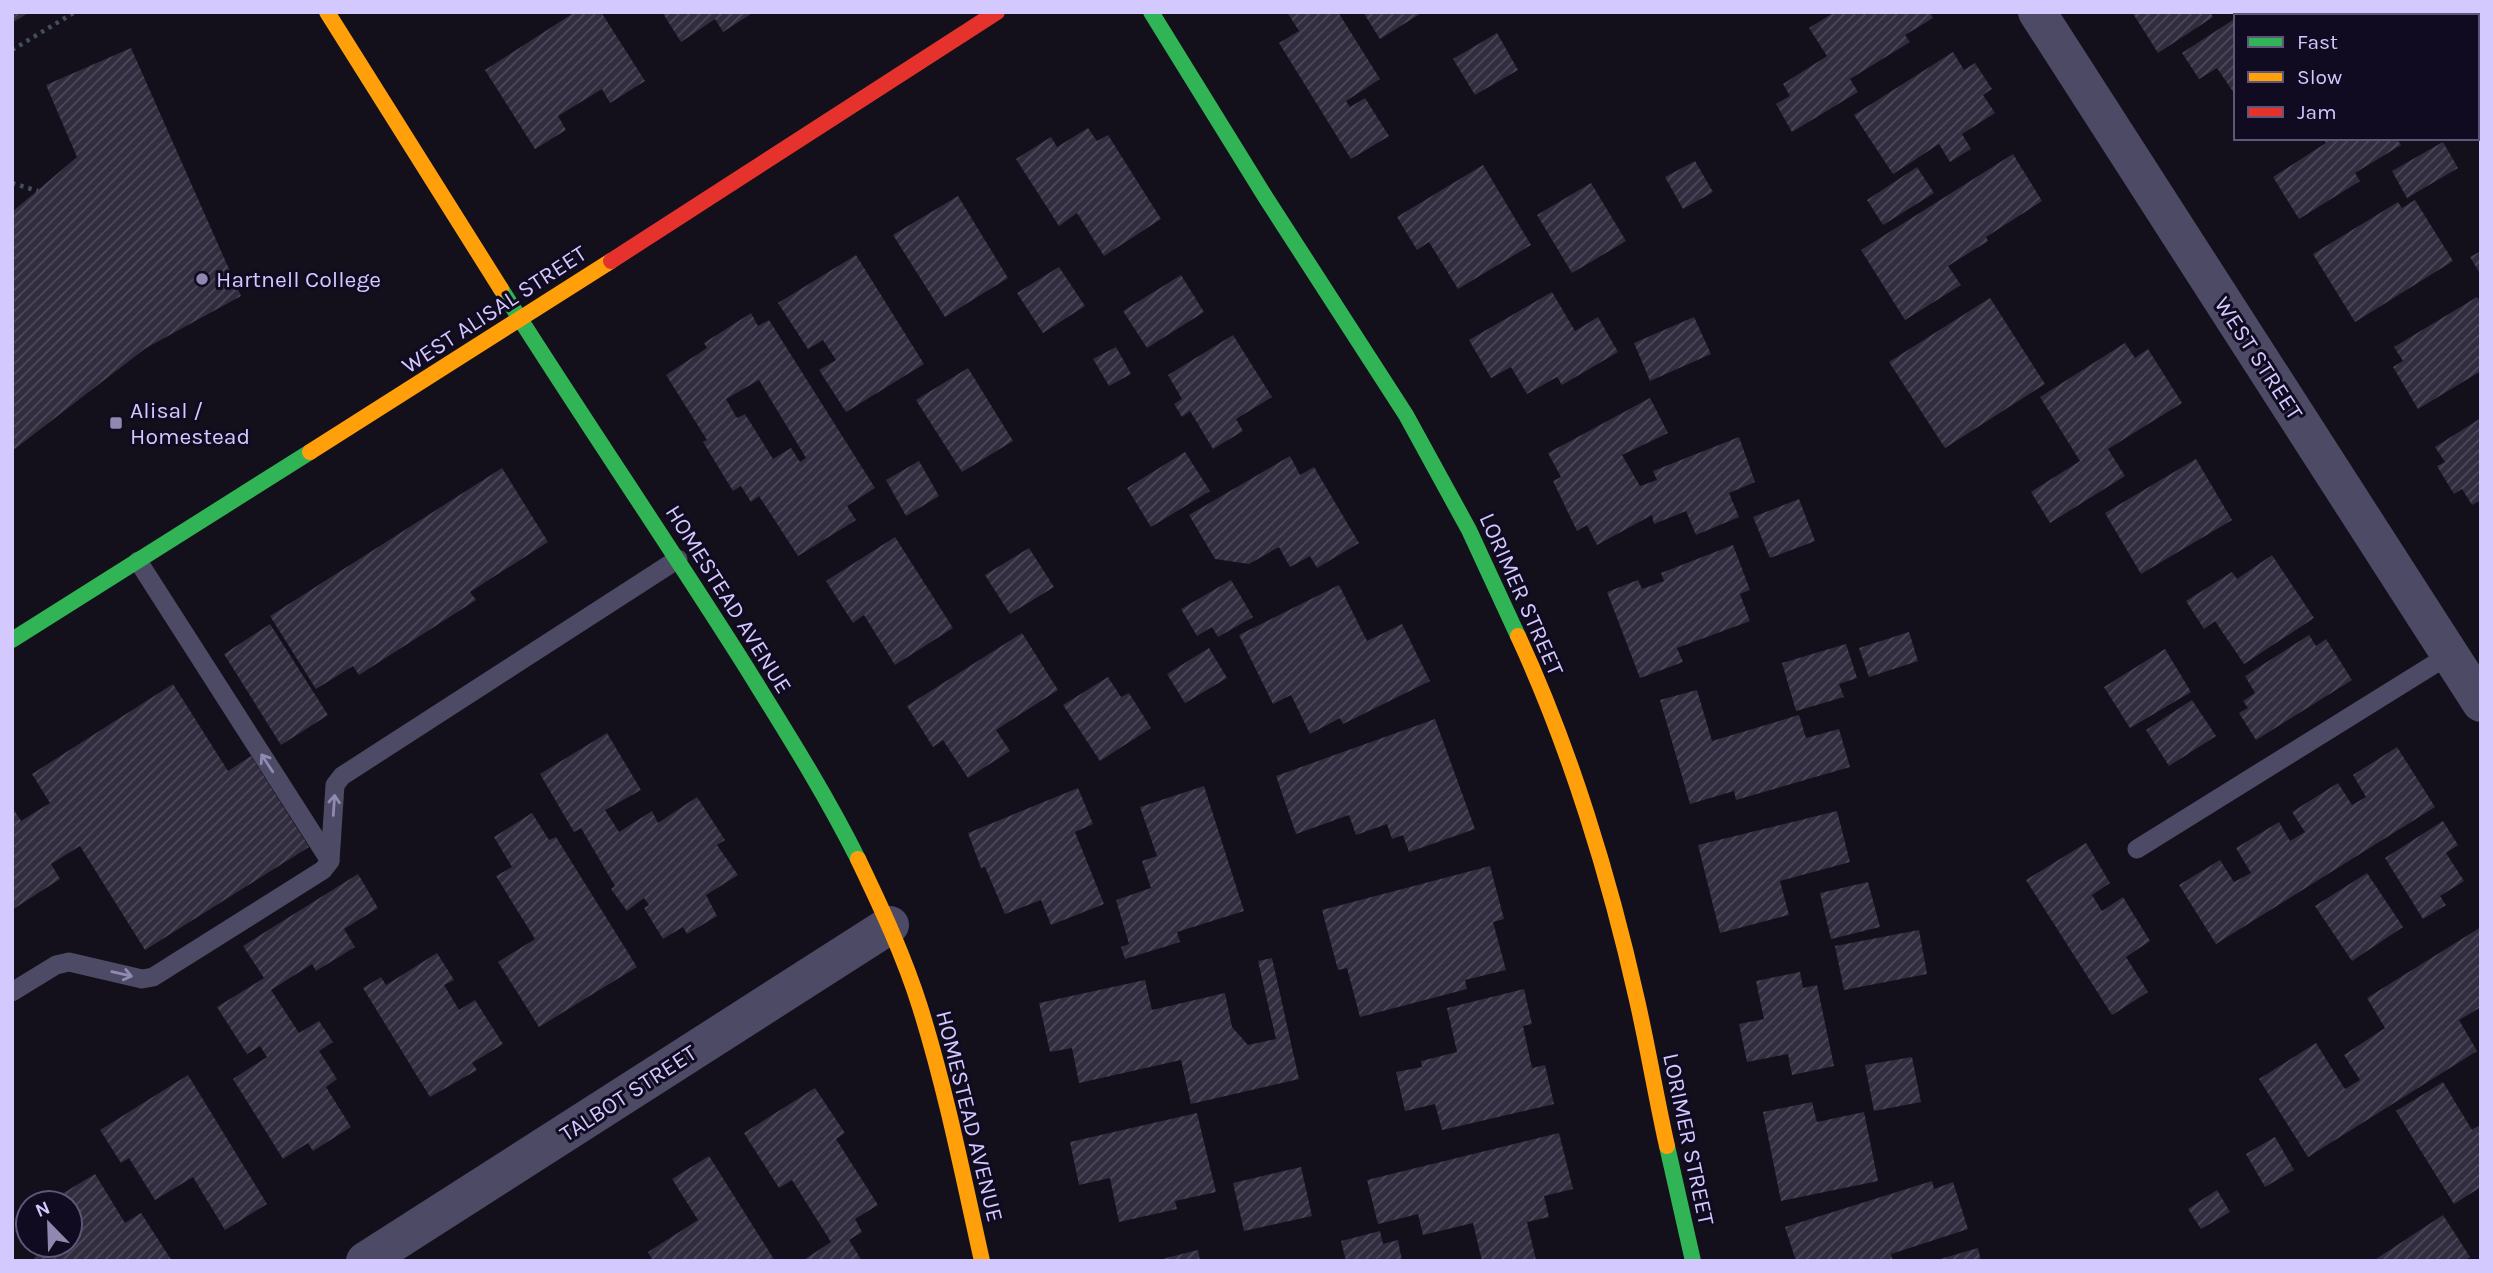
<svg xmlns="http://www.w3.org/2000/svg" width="2493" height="1273" viewBox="0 0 2493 1273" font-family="Karla,sans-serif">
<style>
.building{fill:url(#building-hatch);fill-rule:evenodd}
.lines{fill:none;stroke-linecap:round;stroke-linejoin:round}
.path{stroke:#414e5d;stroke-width:4.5;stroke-dasharray:3.5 5;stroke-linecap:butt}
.lane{stroke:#4d4a65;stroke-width:19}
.street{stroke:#4d4a65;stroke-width:38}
.fast{stroke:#30b455;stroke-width:16}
.slow{stroke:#ff9f0a;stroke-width:16}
.jam{stroke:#e5322d;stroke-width:16}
.oneway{stroke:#908ab2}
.poi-dot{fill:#9088af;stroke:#100b20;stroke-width:2.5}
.labels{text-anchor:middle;stroke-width:6;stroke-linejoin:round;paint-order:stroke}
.poi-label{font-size:23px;fill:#d3c9ff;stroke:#100b20;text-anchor:start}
.street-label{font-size:23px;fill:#d3c9ff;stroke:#100b20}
</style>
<defs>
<pattern id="building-hatch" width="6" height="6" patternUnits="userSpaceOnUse" patternTransform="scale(1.75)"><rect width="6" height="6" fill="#312c3e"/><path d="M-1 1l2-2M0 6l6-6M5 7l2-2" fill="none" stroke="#4e495b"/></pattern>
</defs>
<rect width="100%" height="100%" fill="#13101b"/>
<g class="building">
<path d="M12,12H30L12,23Z"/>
<path d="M571,12H601L645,81L610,103L602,89L558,116L566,130L535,149L485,70L572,14Z"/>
<path d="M662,12H754L723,32L715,19L681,42Z"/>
<path d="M1287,12H1338L1380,79L1346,101L1350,107L1365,98L1389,136L1351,159L1279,43L1299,31Z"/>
<path d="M1363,12H1423L1380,39Z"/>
<path d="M1835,12H1930L1933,18L1905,35L1910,42L1850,79L1858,92L1792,132L1776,104L1790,96L1783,84L1827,56L1809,28Z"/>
<path d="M2132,12H2210L2213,17L2158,53Z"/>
<path d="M2245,12H2288L2290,16H2240Z"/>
<path d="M2360,12H2423L2418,16H2362Z"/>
<path d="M2434,12H2469L2471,16H2428Z"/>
<path d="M2236,18V96L2217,68L2199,79L2182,53Z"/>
<path d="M2477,26L2481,31V74L2477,76Z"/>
<path d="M1497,33L1518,70L1475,95L1453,59Z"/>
<path d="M131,48L241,296L146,348L12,451V212L77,157L46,85Z"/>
<path d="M1953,52L1964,70L1975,63L1992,89L1983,95L1995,113L1962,134L1971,149L1950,162L1939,144L1893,174L1854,115Z"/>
<path d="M1088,128L1097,141L1108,135L1161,219L1104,256L1077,213L1059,226L1016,159L1051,137L1057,147Z"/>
<path d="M2323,138H2396L2401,145L2355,173L2360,181L2299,219L2273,177L2326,143Z"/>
<path d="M2443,142L2458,168L2407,198L2392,171Z"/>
<path d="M2013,154L2042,201L1986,237L1988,241L1948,266L1961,285L1905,320L1861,250Z"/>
<path d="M1695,161L1713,192L1683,209L1665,177Z"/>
<path d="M1483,165L1531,245L1458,289L1429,242L1417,250L1397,217Z"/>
<path d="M1917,167L1934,193L1883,225L1867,200Z"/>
<path d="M1591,183L1626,241L1572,273L1537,215Z"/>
<path d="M958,196L1008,278L945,317L893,235Z"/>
<path d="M2415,200L2453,261L2355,322L2313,254L2398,202L2402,208Z"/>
<path d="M2481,251V275L2470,257Z"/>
<path d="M856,255L924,364L846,412L819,370L836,360L823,340L808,349L778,303Z"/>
<path d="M1059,267L1085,306L1043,333L1017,293Z"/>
<path d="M1181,275L1204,312L1147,348L1123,311Z"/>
<path d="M1552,292L1575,331L1598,317L1618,352L1562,385L1557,377L1527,394L1511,367L1491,378L1469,340Z"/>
<path d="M2477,297L2481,302V371L2418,409L2393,367L2403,361L2394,347Z"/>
<path d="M1990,298L2045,384L1945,448L1889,362Z"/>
<path d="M751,313L758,326L769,320L875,488L847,506L856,520L798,556L759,496L751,502L741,486L733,491L703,442L707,440L666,375L707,348L704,343ZM759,380L806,458L800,462L791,448L773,459L745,414L737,418L726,399Z"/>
<path d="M1694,317L1711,354L1650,381L1634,343Z"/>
<path d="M1233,335L1272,397L1236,419L1243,431L1213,449L1190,411L1182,417L1174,404L1182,399L1168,375Z"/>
<path d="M2125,343L2135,358L2148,349L2182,403L2108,449L2125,476L2050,523L2031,492L2080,461L2040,397Z"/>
<path d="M1116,347L1131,374L1109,386L1093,359Z"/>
<path d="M968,368L1013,441L962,472L916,400Z"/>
<path d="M1650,398L1668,433L1622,455L1640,486L1657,480L1653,471L1739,437L1755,482L1729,493L1739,517L1696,535L1686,511L1654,524L1652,515L1597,545L1587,525L1577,531L1553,481L1561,477L1548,453Z"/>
<path d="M2481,418V500L2472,505L2462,489L2454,494L2437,466L2445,462L2435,447Z"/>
<path d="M1185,452L1210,491L1151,527L1127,488Z"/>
<path d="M1290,456L1300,475L1314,467L1359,543L1317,568L1310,556L1290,567L1279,547L1249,564L1215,559L1189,515Z"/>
<path d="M2196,459L2232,520L2141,574L2105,513Z"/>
<path d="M919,461L939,496L906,516L886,480Z"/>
<path d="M502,468L548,542L470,592L476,600L359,675L353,666L316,689L270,616Z"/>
<path d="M1799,499L1815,541L1770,558L1753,517Z"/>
<path d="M895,537L953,628L895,665L864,615L853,623L826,581Z"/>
<path d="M1733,545L1750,590L1740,594L1750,621L1677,648L1683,662L1640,678L1607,592L1638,580L1642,589L1664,581L1661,573Z"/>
<path d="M1029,548L1054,587L1010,614L985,575Z"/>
<path d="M2272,555L2314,618L2244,664L2215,621L2204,629L2186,601L2232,572L2237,579Z"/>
<path d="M1231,580L1253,617L1218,637L1212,627L1197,636L1181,609Z"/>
<path d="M1339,585L1367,641L1402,624L1430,681L1343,724L1340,718L1310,734L1291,695L1273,704L1239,635Z"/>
<path d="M270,624L328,715L281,745L224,654Z"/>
<path d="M1909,632L1918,661L1869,677L1859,648Z"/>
<path d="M1022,633L1058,690L996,730L1010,751L968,778L943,740L933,747L907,706Z"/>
<path d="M2309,635L2316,646L2326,639L2352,680L2256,740L2239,713L2248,708L2243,701L2255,693L2245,676Z"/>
<path d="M1846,644L1857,678L1839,684L1844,697L1796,711L1782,663Z"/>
<path d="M1209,648L1227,678L1185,703L1167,674Z"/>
<path d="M2165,649L2191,692L2130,728L2104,687Z"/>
<path d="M1108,677L1121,697L1129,693L1151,728L1100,761L1063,705Z"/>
<path d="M173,684L228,771L251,756L309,847L145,950L80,846L51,864L60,879L12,910V807L21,821L50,803L32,774Z"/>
<path d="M1697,690L1712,741L1799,715L1806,738L1839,729L1850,767L1736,800L1734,791L1690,804L1660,700Z"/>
<path d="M2192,700L2216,736L2169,766L2146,730Z"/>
<path d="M1435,719L1475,829L1409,852L1403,835L1392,839L1387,824L1356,835L1349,815L1296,834L1276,776Z"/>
<path d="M607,733L641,790L605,810L619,832L652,811L658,823L697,797L725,840L717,845L738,875L706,895L717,916L687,934L683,927L663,939L644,908L649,905L644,898L627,911L611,889L615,886L581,828L574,832L540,774Z"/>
<path d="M2397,747L2435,807L2216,944L2179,885L2220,860L2234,882L2251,873L2236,848L2279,822L2290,841L2305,832L2292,812L2338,783L2352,805L2366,797L2353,775Z"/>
<path d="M1204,786L1244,911L1177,932L1180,942L1125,959L1121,947L1129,944L1116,900L1151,888L1142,861L1157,856L1140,807Z"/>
<path d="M1078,788L1093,824L1075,832L1104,904L1051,925L1041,900L1005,914L985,867L981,868L968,833Z"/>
<path d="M1837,811L1850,862L1780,881L1789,915L1720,933L1698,845Z"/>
<path d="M532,813L549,840L556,837L637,967L539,1027L498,962L535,939L496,876L512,867L494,837Z"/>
<path d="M2443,821L2458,845L2446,853L2464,881L2440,896L2446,905L2423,919L2385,858Z"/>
<path d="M2086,843L2110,883L2092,895L2102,911L2123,897L2150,941L2126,957L2148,992L2112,1015L2026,880Z"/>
<path d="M1490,866L1504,919L1493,922L1506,970L1465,980L1467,989L1360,1017L1347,968L1338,970L1322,910Z"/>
<path d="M2367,873L2403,927L2352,961L2315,906Z"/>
<path d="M358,874L378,908L344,929L355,947L316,971L312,964L271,990L299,1033L319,1021L333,1042L319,1051L337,1079L326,1087L351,1127L313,1151L308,1143L283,1159L233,1079L267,1057L260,1046L247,1054L217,1007L264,978L243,946Z"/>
<path d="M1868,882L1880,927L1831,939L1820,893Z"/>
<path d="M2481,927V1007L2459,1020L2477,1051L2308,1157L2259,1079L2316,1043L2345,1089L2360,1080L2344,1055L2385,1028L2367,998Z"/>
<path d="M1919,930L1927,974L1844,990L1835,946Z"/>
<path d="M437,953L454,980L444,985L459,1010L475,1000L503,1044L472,1063L477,1070L430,1097L363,988L381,977L386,985Z"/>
<path d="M1272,958L1299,1079L1191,1104L1181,1060L1079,1083L1072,1048L1050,1052L1039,1003L1145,980L1152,1010L1225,993L1232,1027L1248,1045L1276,1039L1258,961Z"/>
<path d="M1800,972L1803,988L1817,985L1834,1066L1792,1075L1788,1054L1747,1062L1739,1024L1764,1019L1756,981Z"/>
<path d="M1524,989L1532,1024L1523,1026L1532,1068L1545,1065L1554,1104L1442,1130L1435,1104L1405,1111L1396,1072L1422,1067L1421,1061L1457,1052L1447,1008Z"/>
<path d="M1912,1057L1921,1102L1874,1111L1865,1065Z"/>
<path d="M188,1075L267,1204L225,1230L193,1177L155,1200L129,1158L121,1163L100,1130Z"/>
<path d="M2443,1082L2472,1130L2481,1124V1187L2454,1204L2396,1111Z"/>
<path d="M815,1088L845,1133L836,1139L878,1205L855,1219L862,1232L849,1240L862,1261H802L831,1242L792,1180L779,1188L744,1133Z"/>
<path d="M1812,1102L1817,1122L1864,1112L1878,1181L1781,1201L1763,1112Z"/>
<path d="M1197,1113L1216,1192L1175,1201L1177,1209L1119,1222L1110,1178L1079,1185L1070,1142Z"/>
<path d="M1559,1133L1573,1189L1544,1196L1549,1217L1527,1222L1536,1260L1482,1261L1473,1223L1423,1235L1418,1214L1378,1224L1367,1180Z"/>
<path d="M2275,1137L2294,1170L2265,1187L2246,1154Z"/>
<path d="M709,1156L775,1261H653L648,1252L698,1220L672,1179Z"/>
<path d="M1301,1167L1312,1216L1244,1231L1233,1183Z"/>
<path d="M95,1174L125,1223L141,1213L172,1261H36L34,1258L55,1245H70V1203H58L55,1198Z"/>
<path d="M1932,1181L1934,1189L1953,1182L1968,1229L1891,1254L1893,1261H1796L1785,1227Z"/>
<path d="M2217,1190L2230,1212L2201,1229L2188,1209Z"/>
<path d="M2443,1215L2470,1257L2464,1261H2373Z"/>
<path d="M1380,1231L1383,1244L1398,1240L1402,1261H1346L1341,1241Z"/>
<path d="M1978,1248L1981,1261H1937V1260Z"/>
<path d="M1198,1250L1200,1261H1158V1260Z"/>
</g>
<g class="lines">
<g class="path">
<path d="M12,50L75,12"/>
<path d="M12,183L38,191"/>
</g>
<g class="lane">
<path d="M138,561L330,861"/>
<path d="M2137,849L2449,655"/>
<path d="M12,992L56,965L69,962L142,979L153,977L323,870L330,861L335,785L342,776L678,559"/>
</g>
<g class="street">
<path d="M2037,12L2481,703"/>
<path d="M365,1261L890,925"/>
</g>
<g class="fast">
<path d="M1151,12L1266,198L1406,415L1469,530L1518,636"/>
<path d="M501,289C581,416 666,540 746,667C785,730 825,793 858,859"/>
<path d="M12,640L310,452"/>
<path d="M1667,1146L1693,1261"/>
</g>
<g class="slow">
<path d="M327,12L501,289"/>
<path d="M310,452L611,261"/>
<path d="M1518,636C1570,748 1610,879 1637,1000C1648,1048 1656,1097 1667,1146"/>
<path d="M858,859C881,907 904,956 920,1007C946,1090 963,1176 982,1261"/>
</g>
<path class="jam" d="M611,261L997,12"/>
</g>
<defs><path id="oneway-shaft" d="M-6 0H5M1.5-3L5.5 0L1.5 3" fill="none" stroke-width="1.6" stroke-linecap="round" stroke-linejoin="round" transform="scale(1.75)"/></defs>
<g class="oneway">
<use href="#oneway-shaft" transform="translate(267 763) rotate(-123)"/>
<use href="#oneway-shaft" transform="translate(334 805) rotate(-86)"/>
<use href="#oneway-shaft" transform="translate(122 974) rotate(13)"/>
</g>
<g class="poi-dot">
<circle cx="202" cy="279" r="7"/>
<rect x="109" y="416" width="14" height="14" rx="3.5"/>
</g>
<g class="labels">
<g class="poi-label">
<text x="216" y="287">Hartnell College</text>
<text x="130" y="418">Alisal /<tspan x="130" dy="26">Homestead</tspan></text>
</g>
<g class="street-label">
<text transform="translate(494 309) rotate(-33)" y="8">WEST ALISAL STREET</text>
<text transform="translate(2259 358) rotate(57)" y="8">WEST STREET</text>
<text transform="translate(1522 594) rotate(66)" y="8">LORIMER STREET</text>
<text transform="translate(729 599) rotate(58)" y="8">HOMESTEAD AVENUE</text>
<text transform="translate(628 1093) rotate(-33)" y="8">TALBOT STREET</text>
<text transform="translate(970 1116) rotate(76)" y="8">HOMESTEAD AVENUE</text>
<text transform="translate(1689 1139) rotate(78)" y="8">LORIMER STREET</text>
</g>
</g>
<rect width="2493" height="1273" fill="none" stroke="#d3c9ff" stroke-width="28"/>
<rect x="2234" y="14" width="245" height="126" fill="#100b20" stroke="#5e5779" stroke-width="2"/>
<rect x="2248" y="37" width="35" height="10" fill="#30b455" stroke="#5e5779" stroke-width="2"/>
<text x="2297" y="49" font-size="21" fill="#d3c9ff">Fast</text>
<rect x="2248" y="72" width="35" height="10" fill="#ff9f0a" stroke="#5e5779" stroke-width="2"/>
<text x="2297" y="84" font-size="21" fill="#d3c9ff">Slow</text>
<rect x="2248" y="107" width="35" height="10" fill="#e5322d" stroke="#5e5779" stroke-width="2"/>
<text x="2297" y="119" font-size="21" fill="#d3c9ff">Jam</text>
<g transform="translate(49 1224) rotate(337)"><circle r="33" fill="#100b20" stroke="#5e5779" stroke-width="2"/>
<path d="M0-5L12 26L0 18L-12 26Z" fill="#9088af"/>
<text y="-10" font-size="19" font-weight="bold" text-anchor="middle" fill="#d3c9ff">N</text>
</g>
</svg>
